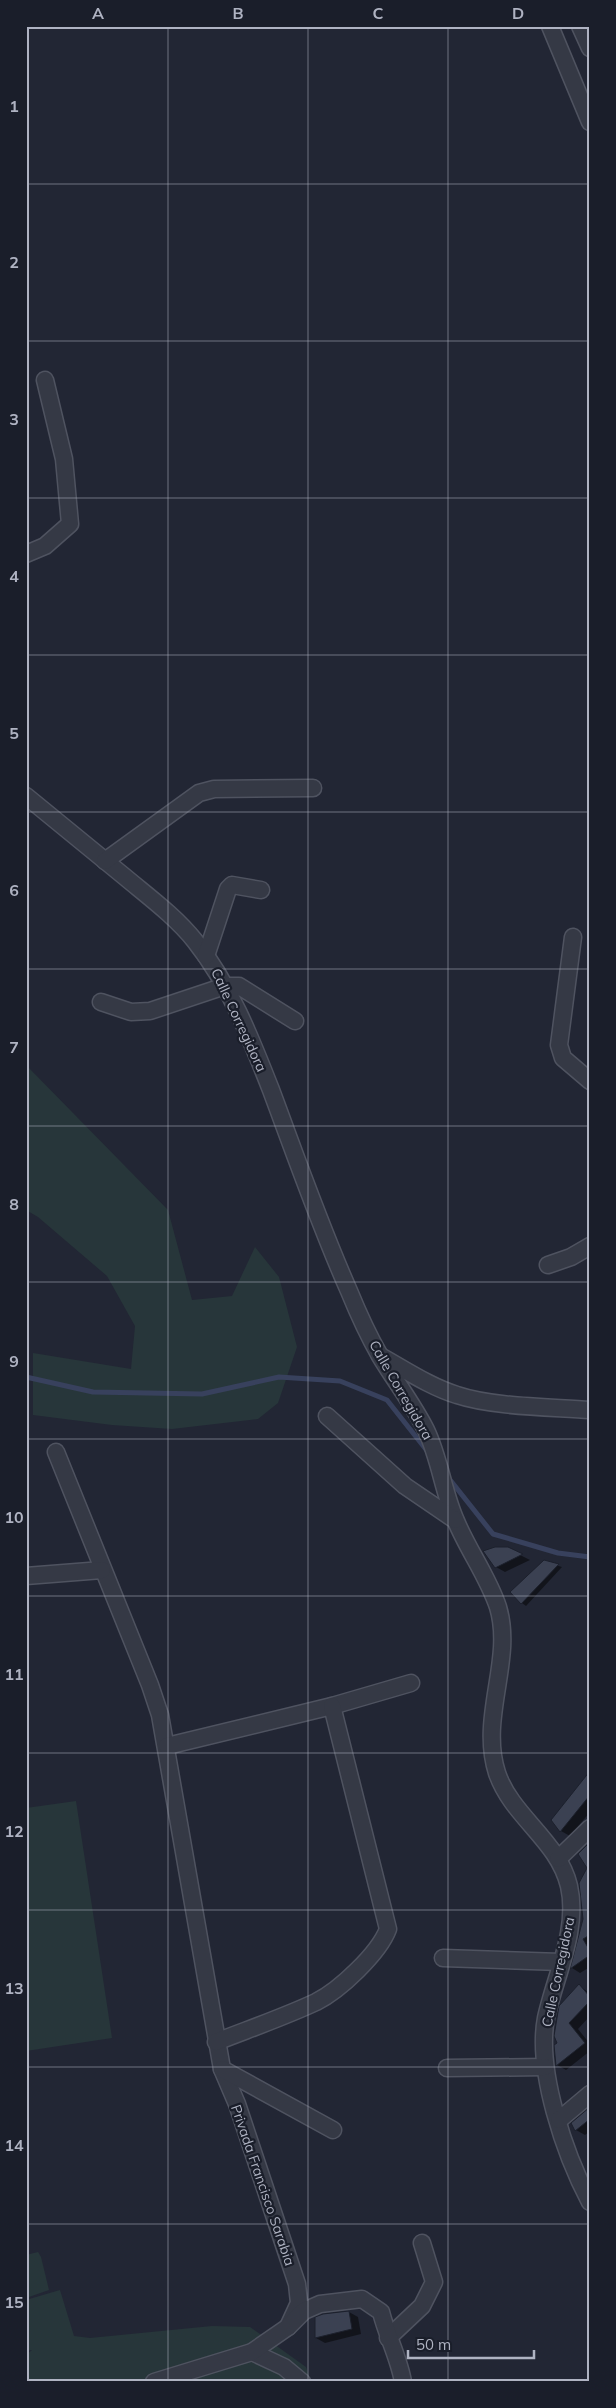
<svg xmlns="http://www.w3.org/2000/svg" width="616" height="2408" viewBox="0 0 616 2408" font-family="Mulish,sans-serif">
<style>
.green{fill:#27363a}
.shadow{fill:#0007}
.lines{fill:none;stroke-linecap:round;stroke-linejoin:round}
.stream{stroke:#38415d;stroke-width:5}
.building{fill:#3b4152;stroke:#1c202c}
.minor-casing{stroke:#4f5360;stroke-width:19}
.minor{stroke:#353945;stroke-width:16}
.grid{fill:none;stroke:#afb3c2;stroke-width:1;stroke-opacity:0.55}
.labels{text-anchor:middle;stroke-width:4.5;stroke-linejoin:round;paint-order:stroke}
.street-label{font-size:14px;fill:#afb3c2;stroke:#1a1e2a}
.neatline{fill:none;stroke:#afb3c2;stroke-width:2}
.grid-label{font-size:16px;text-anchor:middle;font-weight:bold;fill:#afb3c2}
</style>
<rect width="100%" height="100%" fill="#222634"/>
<g class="green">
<path d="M26,1065L168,1210L192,1300L232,1296L255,1247L279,1277L297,1347L278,1403L258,1419L172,1429L112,1425L33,1415V1353L131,1369L135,1326L107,1276L38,1217L26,1210Z"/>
<path d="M76,1801L112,2038L26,2051V1808Z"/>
<path d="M38,2252L41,2257L49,2290L26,2298V2255Z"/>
<path d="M60,2290L74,2336L90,2338L212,2326L250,2327L306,2367L311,2382H26V2355L32,2350L26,2351V2300Z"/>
</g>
<g class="shadow">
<path d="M507,1548L522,1556L530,1560L505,1572L496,1567Z"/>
<path d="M545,1562L562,1567L526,1606L522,1603Z"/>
<path d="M590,1774V1812L570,1836L561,1831Z"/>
<path d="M590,1844V1967L580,1973L572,1968L584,1919Z"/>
<path d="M579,1986L590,1993V2016L578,2029L590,2044V2051L566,2070L557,2065L558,2043Z"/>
<path d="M590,2109V2131L585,2135L576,2130L572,2124Z"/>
<path d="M349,2312L358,2317L361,2334L325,2343L316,2338Z"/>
</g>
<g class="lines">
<g class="stream">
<path d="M26,1377L93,1392L202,1394L279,1377L340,1381L387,1400L428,1452"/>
<path d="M447,1476L493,1534L558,1553L590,1557"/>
</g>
</g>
<g class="building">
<path d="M495,1547H508L523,1554L495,1568L483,1551Z"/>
<path d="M544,1560L559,1564L521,1604L510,1592Z"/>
<path d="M590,1771V1795L560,1832L551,1820Z"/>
<path d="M590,1842V1935L583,1939L590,1951V1955L570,1969L583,1919L579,1883L587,1868L578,1854Z"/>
<path d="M579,1984L590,1997V2001L569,2023L585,2043L556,2066L554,2045L557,2043L554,2036L559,2006Z"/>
<path d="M590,2107V2119L575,2131L571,2123Z"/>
<path d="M349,2311L352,2329L315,2338V2317L323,2314Z"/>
</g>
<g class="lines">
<g class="minor-casing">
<g id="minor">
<path d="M550,26L590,122"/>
<path d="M580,26L590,48"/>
<path d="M26,554L45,546L70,524L64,459L45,380"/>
<path d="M26,796C59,823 92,850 125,877C149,897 176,917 195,941C230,985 251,1039 271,1090C296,1157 320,1226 349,1291C358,1313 368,1335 380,1356C395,1381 413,1404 426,1430C440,1459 443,1492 456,1521C468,1550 488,1577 498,1607C514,1660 479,1717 497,1773C512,1817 558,1840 569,1886C579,1930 555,1976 546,2018C536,2071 565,2155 590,2202"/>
<path d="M105,861L199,793L214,789L313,788"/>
<path d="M573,937L559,1045L563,1058L590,1081"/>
<path d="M206,956L228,889L232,885L261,890"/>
<path d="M101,1002L131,1012L150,1011L225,986H239L295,1021"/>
<path d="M548,1265L571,1257L590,1246"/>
<path d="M382,1357C407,1371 431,1387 457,1395C493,1407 551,1407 590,1410"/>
<path d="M327,1416L405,1486L455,1520"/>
<path d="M56,1452L150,1685L160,1715L222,2069L237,2104L297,2284L299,2303L288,2327"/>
<path d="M26,1576L102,1570"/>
<path d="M167,1746L332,1706L411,1683"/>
<path d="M558,1859L590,1828"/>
<path d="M443,1958L561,1962"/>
<path d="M216,2042C249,2029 284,2017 316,2002C340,1990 379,1953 388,1929L332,1706"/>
<path d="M447,2068L545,2067"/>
<path d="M222,2069L333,2130"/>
<path d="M559,2120L590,2094"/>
<path d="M388,2338L422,2306L434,2282L422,2243"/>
<path d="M252,2352L284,2367L302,2382"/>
<path d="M154,2382L252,2352L288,2327L304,2311L320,2304L362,2299L381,2312C387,2336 399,2358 403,2382"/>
</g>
</g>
<use href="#minor" class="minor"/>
</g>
<path class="grid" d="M168,26V2382M308,26V2382M448,26V2382M26,184H590M26,341H590M26,498H590M26,655H590M26,812H590M26,969H590M26,1126H590M26,1282H590M26,1439H590M26,1596H590M26,1753H590M26,1910H590M26,2067H590M26,2224H590"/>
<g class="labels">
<g class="street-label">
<text transform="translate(239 1020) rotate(65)" y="5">Calle Corregidora</text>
<text transform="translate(401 1390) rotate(60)" y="5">Calle Corregidora</text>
<text transform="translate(558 1972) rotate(-78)" y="5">Calle Corregidora</text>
<text transform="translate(263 2185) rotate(71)" y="5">Privada Francisco Sarabia</text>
</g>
</g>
<rect width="616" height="2408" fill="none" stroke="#1a1e2a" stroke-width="55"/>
<path d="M408 2350v8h126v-8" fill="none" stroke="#afb3c2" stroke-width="2.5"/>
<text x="416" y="2350" font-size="15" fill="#afb3c2" stroke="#1a1e2a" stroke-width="4" paint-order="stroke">50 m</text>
<rect x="28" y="28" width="560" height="2352" class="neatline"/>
<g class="grid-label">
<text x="98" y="19">A</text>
<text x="238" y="19">B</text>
<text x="378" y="19">C</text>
<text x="518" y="19">D</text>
<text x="14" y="112">1</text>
<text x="14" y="268">2</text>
<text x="14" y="425">3</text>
<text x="14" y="582">4</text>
<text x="14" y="739">5</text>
<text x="14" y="896">6</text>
<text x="14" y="1053">7</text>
<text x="14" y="1210">8</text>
<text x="14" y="1367">9</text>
<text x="14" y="1523">10</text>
<text x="14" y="1680">11</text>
<text x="14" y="1837">12</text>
<text x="14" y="1994">13</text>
<text x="14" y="2151">14</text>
<text x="14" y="2308">15</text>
</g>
</svg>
